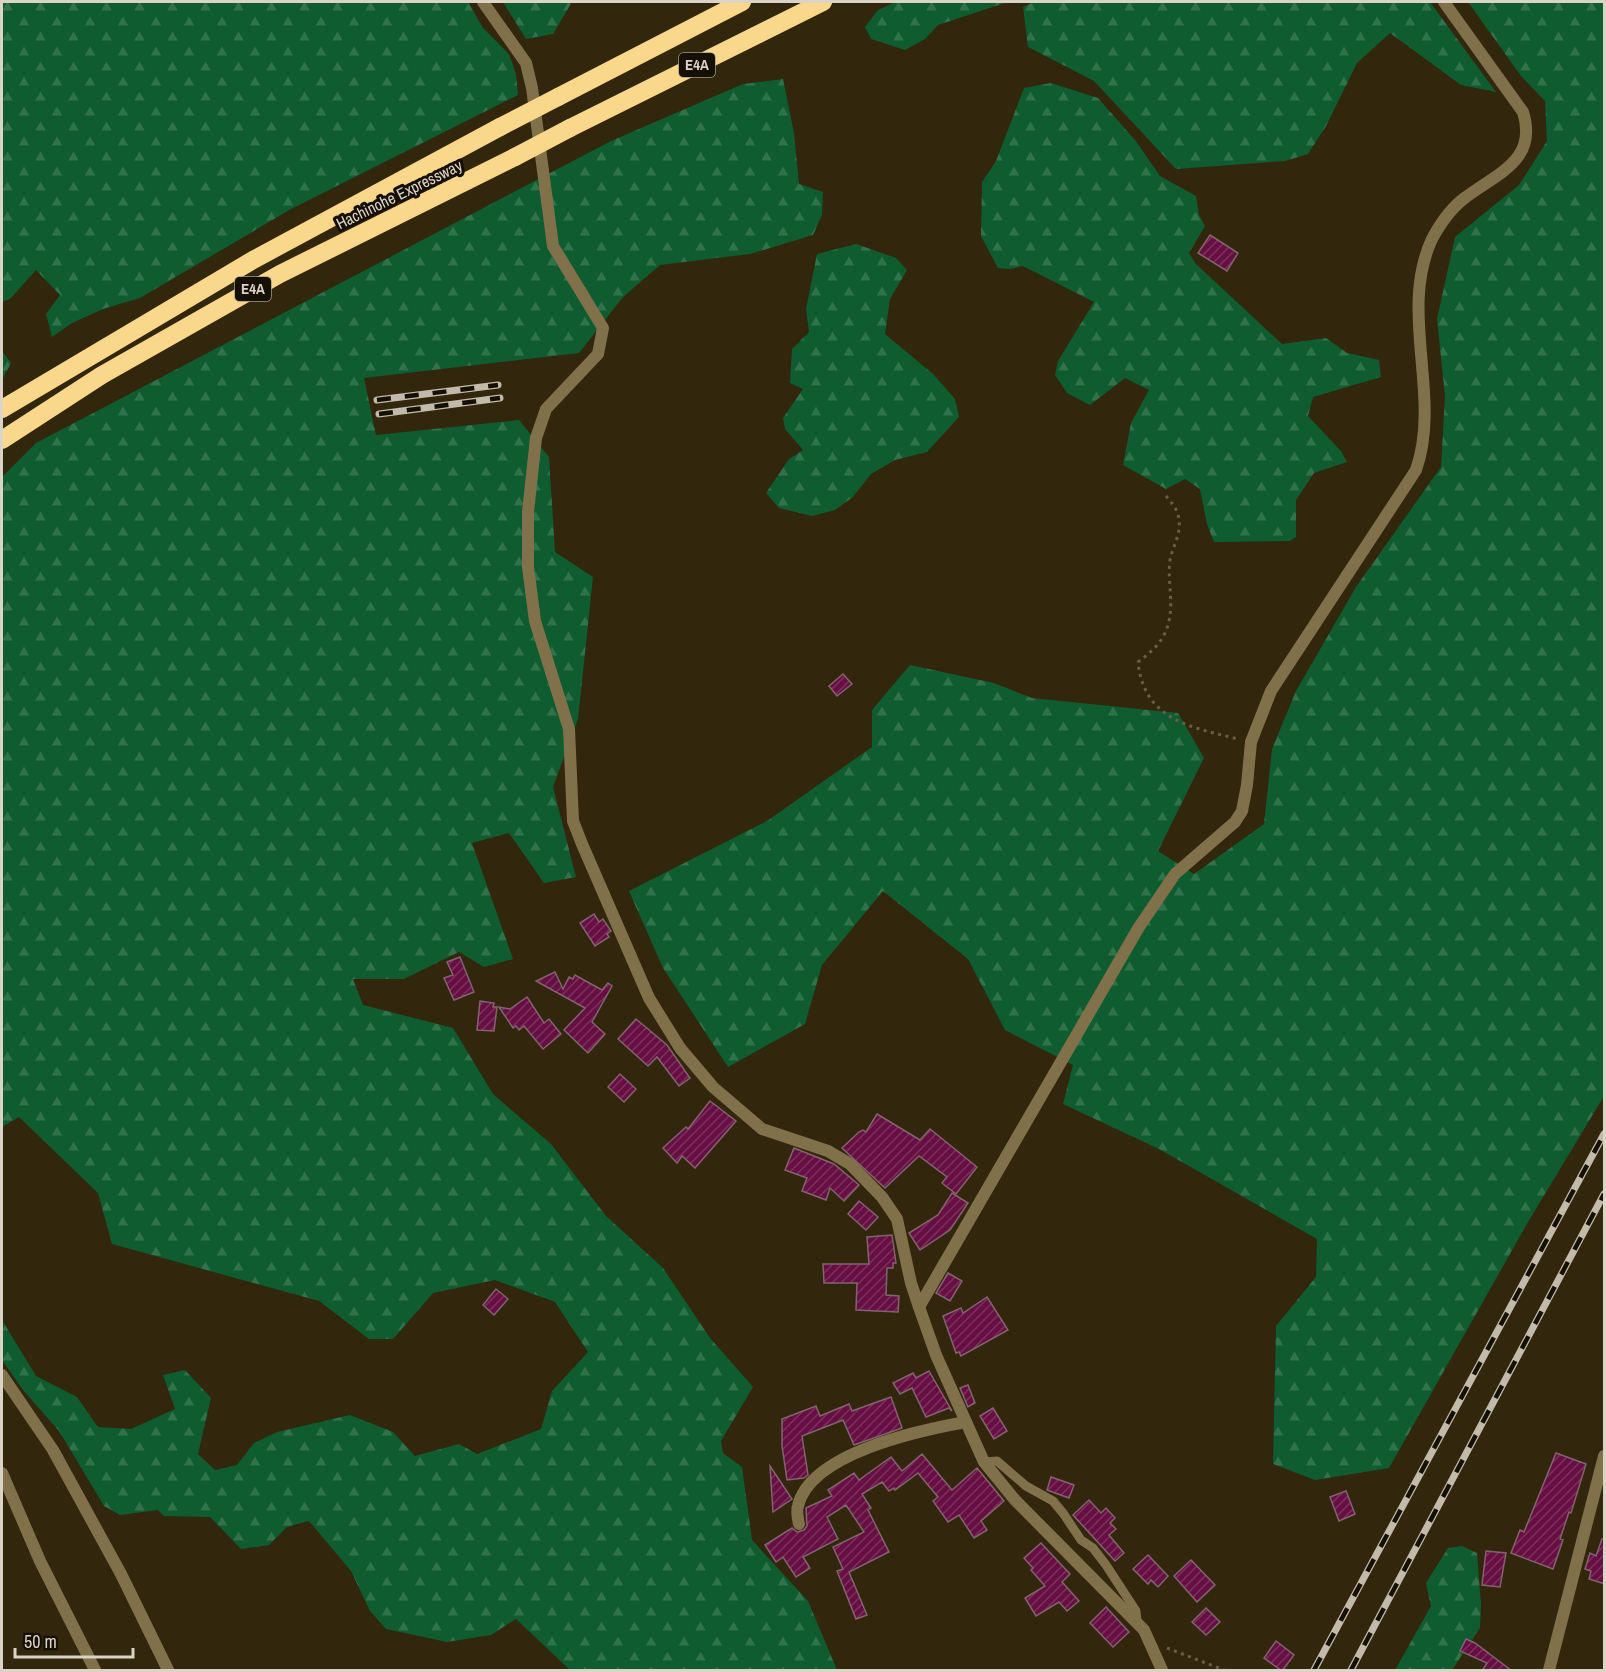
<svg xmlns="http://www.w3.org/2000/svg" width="1606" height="1672" viewBox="0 0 1606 1672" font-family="'Archivo Narrow',sans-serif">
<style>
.forest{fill:url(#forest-firs)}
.building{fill:url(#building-hatch);stroke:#826370;stroke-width:1.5}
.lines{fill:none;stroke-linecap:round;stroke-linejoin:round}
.path{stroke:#6a5f49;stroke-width:3;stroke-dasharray:3 4.5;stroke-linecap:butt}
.lane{stroke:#81714b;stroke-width:9}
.street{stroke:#81714b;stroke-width:12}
.highway{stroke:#f9d88b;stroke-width:18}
.rail-casing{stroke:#c3baaa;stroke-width:7}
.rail{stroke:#151006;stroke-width:4.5;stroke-dasharray:14;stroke-linecap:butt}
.highway-bridge{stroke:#f9d88b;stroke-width:18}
.labels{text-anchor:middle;stroke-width:6;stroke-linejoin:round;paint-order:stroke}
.shield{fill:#151006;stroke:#a0988c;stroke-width:1.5}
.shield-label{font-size:15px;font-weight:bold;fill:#dbd3c5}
.street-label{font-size:16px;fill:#dbd3c5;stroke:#151006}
</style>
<defs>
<pattern id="forest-firs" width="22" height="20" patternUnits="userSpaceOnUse" patternTransform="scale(1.5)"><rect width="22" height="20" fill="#0e5c2f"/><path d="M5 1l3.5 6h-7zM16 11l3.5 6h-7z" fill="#30724c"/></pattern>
<pattern id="building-hatch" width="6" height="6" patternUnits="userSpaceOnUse" patternTransform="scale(1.5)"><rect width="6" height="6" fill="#670f42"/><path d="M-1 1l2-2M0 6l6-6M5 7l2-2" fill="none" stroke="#7c315c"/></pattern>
</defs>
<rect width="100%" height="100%" fill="#32260c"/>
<g class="forest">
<path d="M2,2H468L483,28L509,54L516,74L518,95L291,209L140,298L103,309L72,323L52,337L46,314L60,295L36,270L10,299L2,302Z"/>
<path d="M503,2H572L553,34L526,39Z"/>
<path d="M895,2H1008L938,25L925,39L905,50L871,39L865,27L878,10Z"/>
<path d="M1034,2H1430L1496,92L1461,85L1390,33L1357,63L1326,126L1308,154L1285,161L1176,169L1094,81L1028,47L1023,7Z"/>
<path d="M1468,2H1604V1096L1528,1222L1389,1468L1315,1480L1273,1464L1276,1326L1316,1277L1317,1239L1159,1149L1063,1104L1073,1065L1005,1030L968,959L883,891L822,965L805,1024L728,1067L663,968L629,891L767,821L872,747V710L910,665L994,683L1032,698L1178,713L1204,758L1158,851L1194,874L1264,824L1272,749L1296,691L1356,587L1441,467L1445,396L1437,319L1455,237L1519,185L1547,141L1545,101L1521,76Z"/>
<path d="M783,79L794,133L799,184L823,192L822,215L813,235L750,254L660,265L623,297L579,353L364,378L376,435L519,420L549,457L555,552L593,577L578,719L553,787L576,877L544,883L509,833L472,843L513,959L484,967L459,952L404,979H353L363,1005L453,1028L493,1094L551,1144L606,1216L663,1268L710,1338L753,1387L721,1441L723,1453L742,1467L752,1540L808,1601L837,1670H570L516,1619L491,1635L447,1642L386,1629L370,1611L351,1571L309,1521L287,1527L269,1545L241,1549L210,1517L164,1516L158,1510L120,1515L104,1506L59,1431L23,1390L2,1360V1320L36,1376L77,1397L98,1427L131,1429L175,1409L163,1375L185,1370L211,1398L198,1454L215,1470L237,1465L254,1443L277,1432L350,1415L393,1432L415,1456L459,1444L477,1454L541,1429L552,1391L588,1352L555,1302L495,1280L433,1293L393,1339H369L319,1301L112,1244L98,1193L19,1117L2,1127V477L36,443L611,141L743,84Z"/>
<path d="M1051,83L1098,98L1135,140L1160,176L1196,196L1199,215L1205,226L1189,253L1196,264L1282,344L1326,338L1347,353L1379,360L1381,377L1313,397L1308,416L1341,451L1347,462L1314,473L1296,500V537L1290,541L1214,542L1207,524L1200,489L1185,479L1166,489L1123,465L1131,423L1149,390L1125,378L1090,405L1067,393L1055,375L1058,361L1094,302L1023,266L1010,269L998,268L981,236L982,182L996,161L1024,88Z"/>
<path d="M856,244L896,258L907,270L890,299L885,334L933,374L955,399L959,417L927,452L895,460L871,474L853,497L835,510L812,516L779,508L766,493L789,459L803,450L785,429L783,418L803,389L790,383L792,349L809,332L806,309L817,254Z"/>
<path d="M2,351L11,363L2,380Z"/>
<path d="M1462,1546L1477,1553L1481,1604L1480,1628L1452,1670H1395L1431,1606L1426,1583L1448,1548Z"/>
</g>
<g class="building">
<path d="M1210,235L1238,253L1227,271L1198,253Z"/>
<path d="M843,674L852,684L837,696L829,686Z"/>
<path d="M594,914L599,922L603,919L611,931L607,934L609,937L595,946L580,923Z"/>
<path d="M460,957L474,992L454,1000L444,978L453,975L447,962Z"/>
<path d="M555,972L563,989L569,977L573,979L575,975L602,990L608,983L612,986L592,1022L605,1034L588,1053L564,1030L585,1008L536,981Z"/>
<path d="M527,997L544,1023L549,1019L561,1034L543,1049L524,1026L519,1030L516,1026L513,1028L499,1007L510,1009Z"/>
<path d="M480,1001L494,1003L493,1007H497L494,1031L477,1030Z"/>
<path d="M636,1019L667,1045L690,1078L679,1086L657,1057L648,1066L618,1039Z"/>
<path d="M620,1074L636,1089L624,1102L608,1087Z"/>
<path d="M710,1101L736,1121L695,1168L682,1156L677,1163L663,1148L686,1127L688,1129Z"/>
<path d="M877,1114L920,1140L930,1129L977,1167L956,1194L942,1183L947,1177L919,1156L885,1188L842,1148L859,1132L863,1130L866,1132Z"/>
<path d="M794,1148L834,1164L859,1185L844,1201L830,1188L826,1200L802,1191L807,1178L785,1170Z"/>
<path d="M952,1193L968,1203L950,1230L920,1250L909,1233L938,1215Z"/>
<path d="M859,1201L878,1217L866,1230L848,1214Z"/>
<path d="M892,1235L896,1263H893V1268H887L886,1295L899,1296L898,1312L856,1310L857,1283H824L823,1264H869L867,1237Z"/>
<path d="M948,1273L962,1281L950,1301L936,1293Z"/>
<path d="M496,1289L508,1299L494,1315L483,1305Z"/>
<path d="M987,1297L1008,1330L961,1356L959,1352L956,1353L943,1316L961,1308L963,1313Z"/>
<path d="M929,1371L952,1411L949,1408L926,1417L912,1388L900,1394L893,1383L913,1373L916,1378Z"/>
<path d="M968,1385L975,1403L968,1407L960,1388Z"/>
<path d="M891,1397L902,1428L854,1445L843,1420L802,1436L808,1475L804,1478L787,1480L782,1446V1419L816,1406L820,1416L849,1404L852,1411Z"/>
<path d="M993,1408L1007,1431L994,1439L980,1416Z"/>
<path d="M1556,1453L1586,1464L1571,1513L1569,1512L1560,1539L1563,1540L1553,1569L1511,1553L1520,1530L1524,1532Z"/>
<path d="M922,1454L952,1490L977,1468L1004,1501L981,1521L987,1530L974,1538L959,1515L948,1522L933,1501L938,1497L918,1473L895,1490L894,1488L889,1491L882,1482L862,1494L871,1508L868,1510L889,1552L849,1572L867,1615L856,1619L837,1571L843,1569L833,1547L864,1532L846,1505L827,1517L838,1539L803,1557L810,1568L796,1577L783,1557L776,1562L765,1545L792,1528L797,1532L804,1530L807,1526L806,1508L832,1496L828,1490L854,1473L859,1480L891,1457L902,1471Z"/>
<path d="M770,1466L792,1499L773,1512Z"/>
<path d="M1051,1477L1074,1485L1069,1498L1047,1490Z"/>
<path d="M1346,1491L1355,1514L1339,1521L1330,1497Z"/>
<path d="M1089,1500L1101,1513L1106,1508L1115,1518L1110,1523L1116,1529L1109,1535L1124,1553L1115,1561L1073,1515Z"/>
<path d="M1602,1539H1605V1584L1589,1579L1591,1571L1585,1569L1590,1553L1596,1556Z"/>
<path d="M1041,1543L1070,1574L1062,1582L1079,1601L1067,1611L1059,1602L1036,1616L1025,1598L1045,1586L1031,1570L1033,1568L1024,1558Z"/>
<path d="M1486,1551L1506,1553L1500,1587L1482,1585Z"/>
<path d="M1148,1555L1168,1576L1158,1587L1151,1580L1148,1584L1133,1569Z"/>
<path d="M1191,1560L1215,1585L1197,1602L1174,1576Z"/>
<path d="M1106,1607L1129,1632L1113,1647L1090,1623Z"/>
<path d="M1206,1608L1220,1622L1206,1635L1192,1622Z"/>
<path d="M1466,1639L1475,1643L1512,1671H1482L1487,1663L1460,1651Z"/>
<path d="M1276,1641L1294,1655L1282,1671L1264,1658Z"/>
</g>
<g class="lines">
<g class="path">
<path d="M1166,496C1172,503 1178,510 1179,520C1181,534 1173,546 1170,560C1167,583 1175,605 1167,628C1162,643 1150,653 1138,662C1144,720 1190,727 1238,739"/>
<path d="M1167,1648L1224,1670"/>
</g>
<path class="lane" d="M984,1462L997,1461L1026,1486L1053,1501L1063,1513L1081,1540L1093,1548L1106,1565L1136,1611L1137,1621"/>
<g class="street">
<path d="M483,2L526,63L532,88L553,246L603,328L598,354L546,409L536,438L528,512V567L535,621L569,729L573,821L582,844L649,998L680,1048L713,1087L762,1129L828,1151L850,1164L882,1197L897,1219L911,1283L919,1307L936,1355L984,1462L1015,1500L1144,1630L1162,1670"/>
<path d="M919,1307L1139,927L1175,874L1235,822L1242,811L1247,785L1251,742L1271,691L1416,470C1442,396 1398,312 1432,239C1440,224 1452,207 1466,197C1498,173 1538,160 1523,112L1444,2"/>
<path d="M2,1375L53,1450L121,1574L168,1670"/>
<path d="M2,1473L40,1561L95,1670"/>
<path d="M799,1524C798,1519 796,1511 798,1506C810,1453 921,1430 966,1422"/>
<path d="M1549,1670L1604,1456"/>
</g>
<g class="highway">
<path d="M558,97L742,2"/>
<path d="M570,128L823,2"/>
<path d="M2,409L253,260L500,127"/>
<path d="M2,440L102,375L280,274L515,157"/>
</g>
<g class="rail-casing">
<g id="rail">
<path d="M377,400L498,385"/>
<path d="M379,414L500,398"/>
<path d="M1314,1670L1604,1134"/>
<path d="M1351,1670L1604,1194"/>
</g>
</g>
<use href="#rail" class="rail"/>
<g class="highway-bridge">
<path d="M500,127L558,97"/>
<path d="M515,157L570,128"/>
</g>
</g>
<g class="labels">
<g class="shield">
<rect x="679" y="53" width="36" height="24" rx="4.5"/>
<rect x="235" y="277" width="36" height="24" rx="4.5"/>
</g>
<g class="shield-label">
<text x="697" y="70">E4A</text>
<text x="253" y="294">E4A</text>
</g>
<g class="street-label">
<text transform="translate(399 194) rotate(-26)" y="6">Hachinohe Expressway</text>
</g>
</g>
<rect width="1606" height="1672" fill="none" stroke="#dbd3c5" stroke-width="6"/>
<path d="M15 1648v9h118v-9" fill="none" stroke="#dbd3c5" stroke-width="3"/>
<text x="24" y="1648" font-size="18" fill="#dbd3c5" stroke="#151006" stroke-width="4.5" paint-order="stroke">50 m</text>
</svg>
